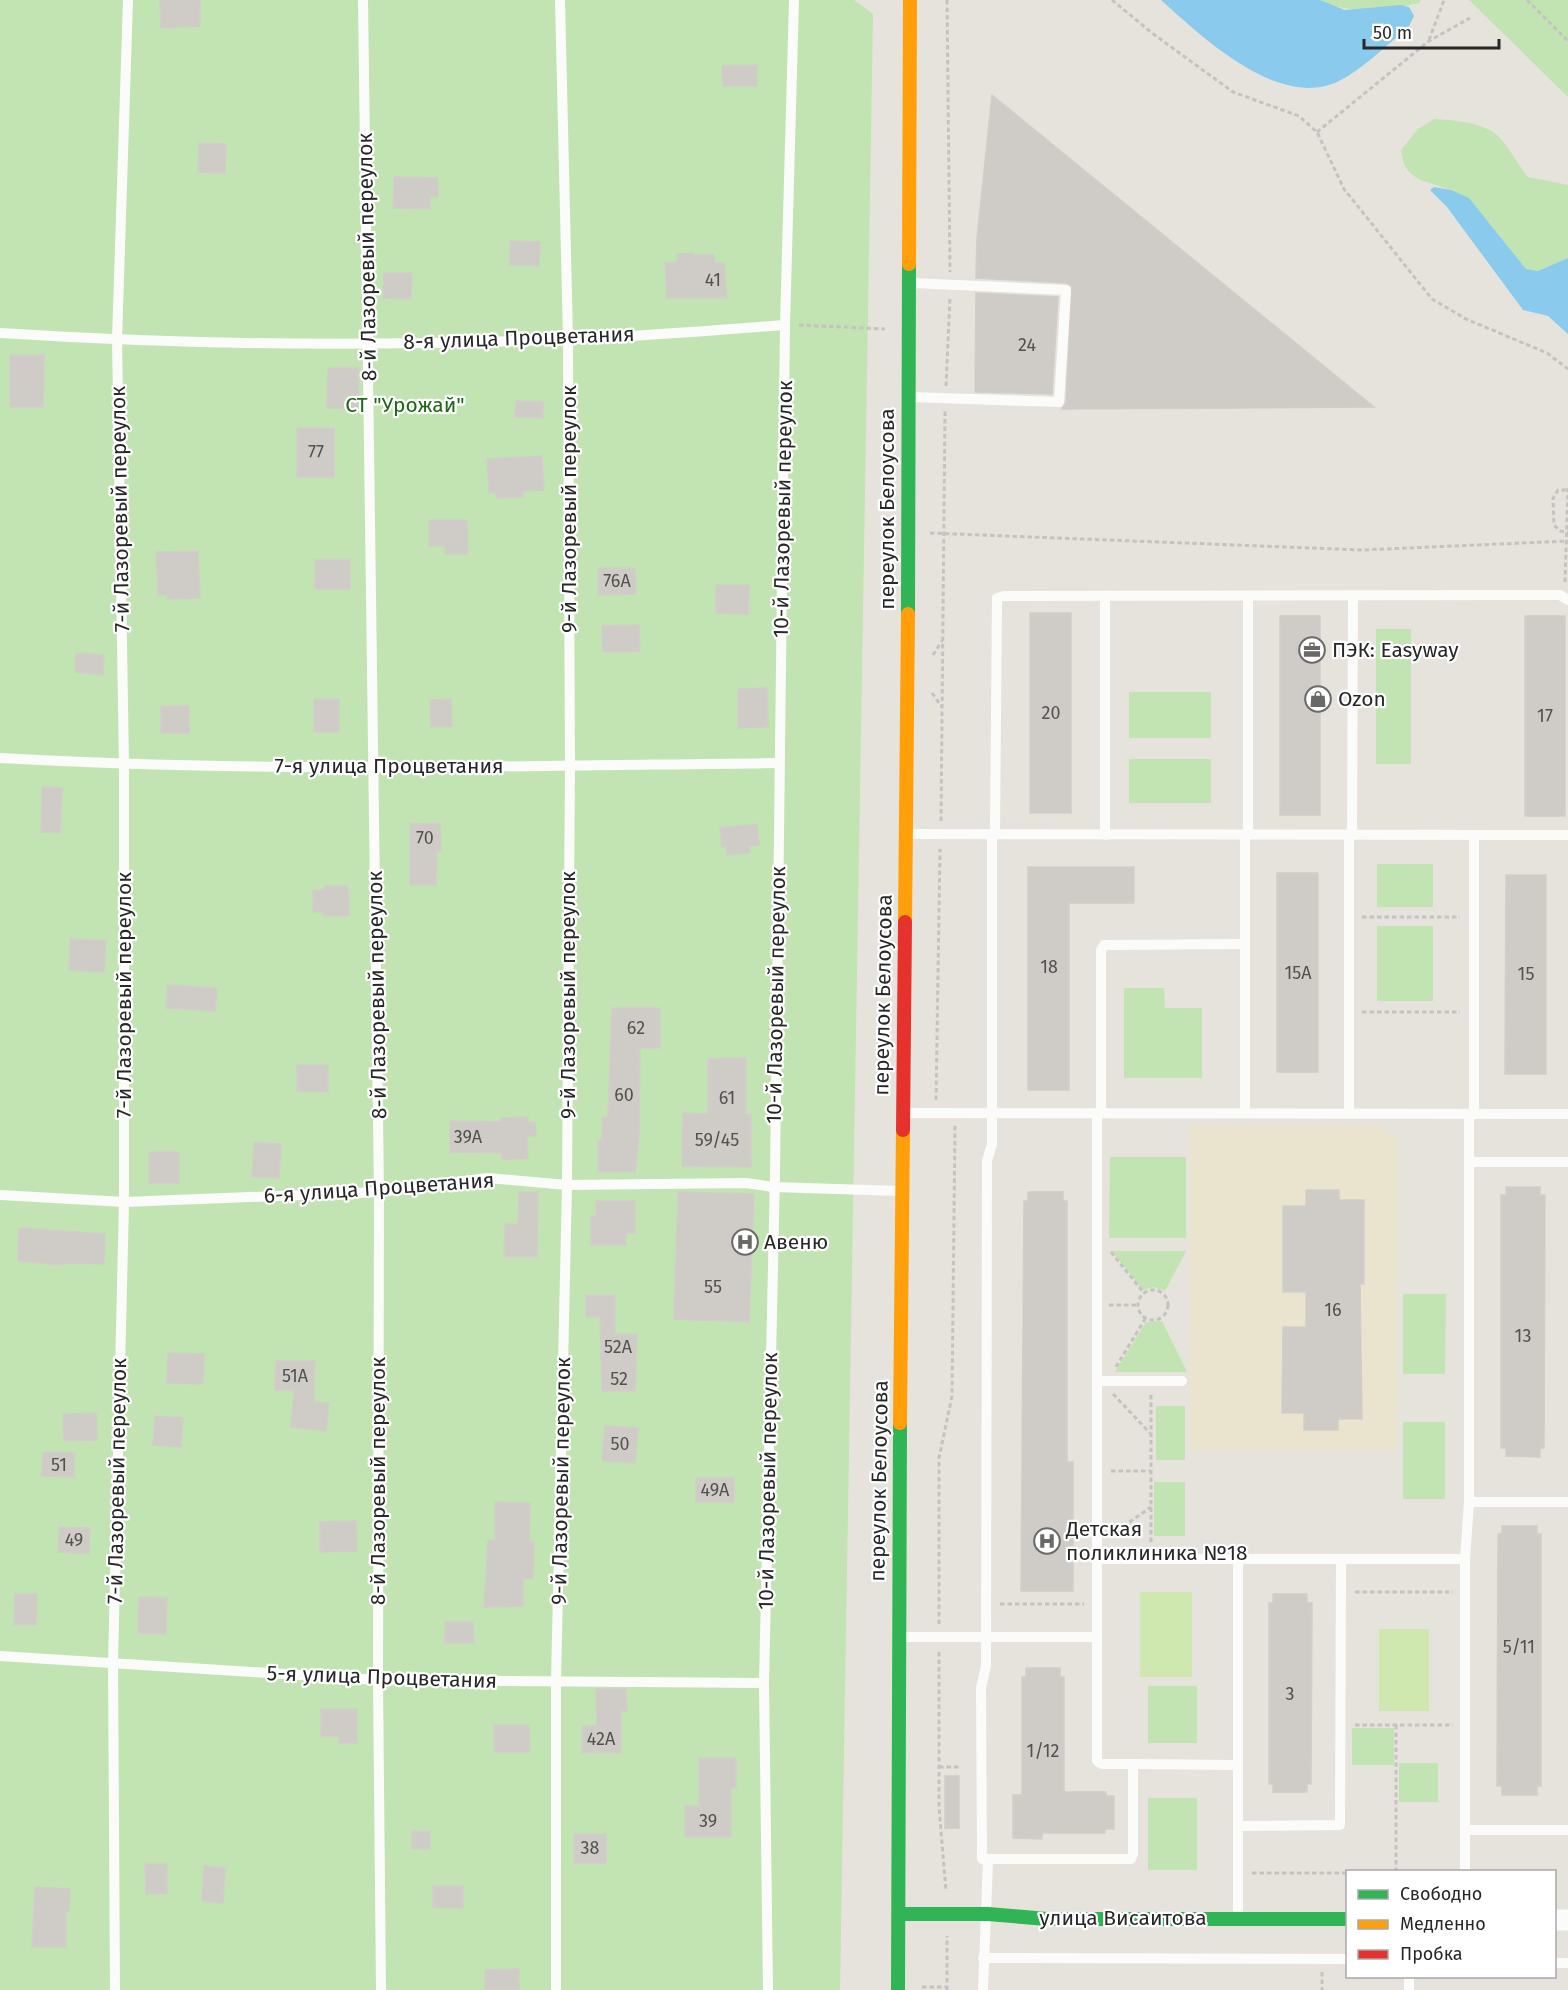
<svg xmlns="http://www.w3.org/2000/svg" width="1568" height="1990" viewBox="0 0 1568 1990" font-family="'Fira Sans',sans-serif">
<style>
.education{fill:#eae4cf}
.green{fill:#c2e4b2}
.pitch{fill:#cee8af}
.water{fill:#8acbed}
.building{fill:#cfccc7;stroke:#d1cec8;stroke-width:1.5}
.lines{fill:none;stroke-linecap:round;stroke-linejoin:round}
.path{stroke:#c4c3c2;stroke-width:3;stroke-dasharray:4.5 3;stroke-linecap:butt}
.lane{stroke:#fbfbfa;stroke-width:10}
.street{stroke:#fbfbfa;stroke-width:21}
.fast{stroke:#30b455;stroke-width:14}
.slow{stroke:#ff9f0a;stroke-width:14}
.jam{stroke:#e5322d;stroke-width:14}
.labels{text-anchor:middle;stroke-width:4.5;stroke-linejoin:round;paint-order:stroke}
.number-label{font-size:18px;fill:#525150}
.street-label{font-size:21px;fill:#272727;stroke:#fff}
.park-label{font-size:21px;fill:#1f6615;stroke:#fff}
.poi-label{font-size:21px;fill:#272727;stroke:#fff;text-anchor:start}
</style>
<rect width="100%" height="100%" fill="#e6e3dc"/>
<path class="education" d="M1190,1126H1385V1136H1398L1397,1451L1190,1450Z"/>
<g class="green">
<path d="M0,0H854L873,14L840,1990H0Z"/>
<path d="M1320,0H1421L1419,3C1391,10 1345,15 1320,0Z"/>
<path d="M1469,0H1568V97Z"/>
<path d="M1434,119C1452,120 1482,122 1497,135C1509,146 1517,164 1528,177L1568,185V258L1538,271L1526,270C1509,248 1475,200 1450,190C1428,180 1404,183 1401,150L1418,129Z"/>
<rect x="1376" y="629" width="35" height="135"/>
<rect x="1129" y="692" width="82" height="46"/>
<rect x="1129" y="759" width="82" height="44"/>
<rect x="1377" y="864" width="56" height="43"/>
<rect x="1377" y="926" width="56" height="75"/>
<path d="M1124,988H1164L1165,1008H1202V1078H1124Z"/>
<path d="M1110,1157H1186V1238H1109Z"/>
<path d="M1112,1251H1186L1165,1291L1153,1287L1143,1290Z"/>
<path d="M1403,1294H1446L1445,1374H1403Z"/>
<path d="M1162,1321L1187,1372H1115L1146,1322Z"/>
<rect x="1156" y="1406" width="29" height="54"/>
<rect x="1403" y="1422" width="42" height="77"/>
<rect x="1154" y="1482" width="31" height="54"/>
<rect x="1148" y="1686" width="49" height="57"/>
<rect x="1352" y="1728" width="42" height="37"/>
<rect x="1399" y="1763" width="39" height="39"/>
<rect x="1148" y="1798" width="49" height="72"/>
</g>
<g class="pitch">
<rect x="1140" y="1592" width="52" height="85"/>
<rect x="1379" y="1629" width="50" height="82"/>
</g>
<g class="water">
<path d="M1161,0H1320L1345,10L1401,5L1409,7L1414,16L1408,28C1386,45 1363,69 1339,81C1279,111 1201,36 1161,0Z"/>
<path d="M1434,187L1451,190L1469,198L1526,269L1538,271L1568,258V334L1548,316L1523,310L1447,207L1430,190Z"/>
</g>
<g class="building">
<path d="M160,0H200V26L161,28Z"/>
<path d="M757,65V86H723L722,66Z"/>
<path d="M992,95L1374,407L1062,409L1066,402L1072,286L1066,283L976,278L977,238Z"/>
<path d="M199,143L226,144L225,173L198,172Z"/>
<path d="M394,177L438,178V197H430V209L393,208Z"/>
<path d="M510,241L540,242L539,266L509,265Z"/>
<path d="M693,253V255L714,254L715,263L724,262L727,298H667L665,263L678,262L677,254Z"/>
<path d="M384,273H412L411,299L383,298Z"/>
<path d="M976,293L1058,297L1052,394L975,392Z"/>
<path d="M10,355H44L43,407H10Z"/>
<path d="M328,368H359L358,409L327,408Z"/>
<path d="M516,401L543,402V418L515,417Z"/>
<rect x="297" y="428" width="37" height="49"/>
<path d="M542,456L544,490L523,491V497L496,498V492L489,493L487,459Z"/>
<path d="M429,520H467L468,554H445V546H429Z"/>
<path d="M198,551L200,598L167,599V594L158,595L156,552Z"/>
<rect x="315" y="560" width="35" height="29"/>
<path d="M598,568H635L636,594L598,595Z"/>
<path d="M716,585H749L748,614L716,613Z"/>
<rect x="1030" y="613" width="41" height="200"/>
<rect x="1280" y="616" width="40" height="199"/>
<rect x="1525" y="616" width="40" height="200"/>
<path d="M639,625L640,651L603,652L602,626Z"/>
<path d="M76,653L104,655L103,675L75,672Z"/>
<path d="M767,688L768,727L738,728V689Z"/>
<rect x="314" y="699" width="25" height="33"/>
<path d="M451,699L452,726L431,727L430,700Z"/>
<rect x="161" y="706" width="28" height="27"/>
<path d="M42,787L62,788L60,833L41,832Z"/>
<path d="M440,823L441,851H437L436,885H410V824Z"/>
<path d="M757,824L759,845L749,846L750,853L727,855L726,846L722,847L720,828Z"/>
<path d="M1028,867H1134V903H1069V1090H1028Z"/>
<rect x="1277" y="873" width="41" height="199"/>
<path d="M1506,875H1546V1074H1505Z"/>
<path d="M324,886H348L349,916H323V912H313V890H324Z"/>
<path d="M70,939L106,941L104,972L69,970Z"/>
<path d="M168,985L217,988L215,1011L166,1008Z"/>
<path d="M612,1008H660V1048H640L639,1137L635,1172H598V1140H602L603,1117H608Z"/>
<path d="M746,1058V1114H751V1167L682,1166L683,1113L708,1114V1059Z"/>
<path d="M297,1065H328V1092L297,1091Z"/>
<path d="M528,1117V1122H535L536,1136H527L528,1158L502,1160V1153L450,1152V1121L501,1122V1118Z"/>
<path d="M254,1142L281,1144L279,1178L252,1177Z"/>
<rect x="149" y="1152" width="30" height="31"/>
<path d="M1506,1187H1540V1195H1545L1544,1448H1540V1457L1506,1456V1448H1501V1195H1506Z"/>
<path d="M1306,1190H1339V1200H1364V1284H1360L1362,1419H1338V1430H1304V1413H1282L1283,1327H1306V1292H1283V1206H1306Z"/>
<path d="M519,1192H538L537,1257H504L505,1224H518Z"/>
<path d="M678,1192L754,1194L749,1322L674,1319Z"/>
<path d="M1028,1192H1063V1201H1067V1462H1073V1591H1021L1024,1201H1028Z"/>
<path d="M596,1201H635V1233H626V1245H591V1216H596Z"/>
<path d="M19,1228L105,1234L104,1264L65,1263L64,1265L18,1261Z"/>
<path d="M586,1295H615V1334H637L635,1391H602L600,1317H586Z"/>
<path d="M168,1353L204,1354L203,1384L167,1383Z"/>
<path d="M276,1361H315L314,1402L329,1403L326,1431L291,1427L294,1390H275Z"/>
<path d="M96,1413L97,1440L64,1441L63,1414Z"/>
<path d="M155,1416L183,1418L181,1447L153,1445Z"/>
<path d="M605,1426L638,1428L635,1463L602,1461Z"/>
<path d="M43,1452L75,1453L74,1477L42,1476Z"/>
<rect x="696" y="1478" width="38" height="24"/>
<path d="M495,1502L530,1503L529,1542H534L533,1579L523,1578V1606L484,1607L488,1540L495,1541Z"/>
<path d="M356,1521L357,1551L320,1552V1522Z"/>
<path d="M1502,1526H1537V1534H1541V1786H1537V1795H1502V1786H1497L1498,1534H1502Z"/>
<path d="M59,1527L90,1528L89,1554L58,1552Z"/>
<path d="M15,1594H37L36,1625H14Z"/>
<path d="M1273,1594H1307V1603H1312L1311,1784H1307V1792H1273V1784H1269V1603H1273Z"/>
<path d="M139,1597L167,1598L166,1634L138,1633Z"/>
<path d="M445,1622H473L474,1643H445Z"/>
<path d="M1026,1668H1060V1677H1064V1792H1106V1796H1114V1829H1105V1833H1042V1839L1013,1838V1795H1022V1677H1026Z"/>
<path d="M596,1689H626L627,1711H621V1753H582V1726H597Z"/>
<path d="M321,1709H357V1743H339V1736H321Z"/>
<path d="M494,1725H529L530,1752H494Z"/>
<path d="M699,1758H736V1788H731V1837H685V1806H699Z"/>
<rect x="945" y="1776" width="14" height="52"/>
<rect x="412" y="1831" width="18" height="18"/>
<rect x="574" y="1834" width="32" height="29"/>
<path d="M145,1864H167V1894H146Z"/>
<path d="M204,1866L225,1868L223,1903L202,1901Z"/>
<path d="M433,1886H463V1908L433,1907Z"/>
<path d="M35,1887L70,1889L69,1912H66V1947H32Z"/>
<path d="M519,1969V1990H485V1970Z"/>
</g>
<g class="lines">
<g class="path">
<path d="M947,0L950,272"/>
<path d="M1112,0L1152,33L1233,92L1299,116L1317,132L1344,189L1432,299L1466,319L1547,353L1568,369"/>
<path d="M1527,0L1568,41"/>
<path d="M1429,40L1444,0"/>
<path d="M1317,132L1429,41L1470,18"/>
<path d="M799,325L885,329"/>
<path d="M946,386L950,297"/>
<path d="M1566,490H1558L1553,498L1554,525L1560,531L1568,532"/>
<path d="M930,533L1362,550L1568,541"/>
<path d="M1565,582L1568,488"/>
<path d="M933,655L942,641"/>
<path d="M932,693L942,707"/>
<path d="M941,821L945,411"/>
<path d="M1362,917H1460"/>
<path d="M1362,1012H1460"/>
<path d="M936,1100L940,849"/>
<path d="M1111,1252L1144,1293"/>
<circle cx="1153" cy="1305" r="15"/>
<path d="M1109,1305H1137"/>
<path d="M1116,1367L1145,1319"/>
<path d="M1113,1394L1150,1433"/>
<path d="M1151,1395V1544"/>
<path d="M1111,1471H1151"/>
<path d="M1111,1535L1151,1507"/>
<path d="M1355,1592H1453"/>
<path d="M1000,1604H1084"/>
<path d="M939,1624V1458L952,1396L955,1125"/>
<path d="M939,1652V1807L946,1891"/>
<path d="M1355,1725H1453"/>
<path d="M939,1767H961"/>
<path d="M1396,1872V1725"/>
<path d="M1252,1873H1348"/>
<path d="M1322,1972V1990"/>
<path d="M922,1987H947"/>
<path d="M947,1990V1936"/>
</g>
<g class="lane">
<path d="M363,0L379,1192L378,1680L381,1990"/>
<path d="M0,333C189,345 379,347 568,339C640,337 713,330 785,325"/>
<path d="M910,397L1059,402L1066,290L912,283"/>
<path d="M0,758C259,773 519,766 779,763"/>
<path d="M909,834L1568,835"/>
<path d="M992,834V1144L987,1161L986,1666L981,1688L982,1859H1131L1133,1854V1764H1102L1097,1761V1637"/>
<path d="M995,834L997,598L1004,596L1560,595L1568,600"/>
<path d="M1105,835V596"/>
<path d="M1248,835V596"/>
<path d="M1352,835L1353,596"/>
<path d="M907,1113L1568,1114"/>
<path d="M1101,1113V950L1104,945L1245,944"/>
<path d="M1245,1113V835"/>
<path d="M1349,1113V835"/>
<path d="M1474,1114V835"/>
<path d="M1469,1162H1568"/>
<path d="M0,1195L124,1202L379,1192L488,1178L567,1185L746,1183L773,1187L901,1191"/>
<path d="M1097,1381H1182"/>
<path d="M1469,1502H1568"/>
<path d="M1097,1559H1465"/>
<path d="M901,1637H1097V1113"/>
<path d="M0,1656L378,1680L764,1683"/>
<path d="M1133,1764L1238,1765"/>
<path d="M1238,1826L1340,1825L1341,1559"/>
<path d="M1465,1830H1568"/>
<path d="M1465,1872V1559L1469,1502V1114"/>
<path d="M1238,1919V1559"/>
<path d="M983,1958L1348,1959"/>
<path d="M1554,1963H1568"/>
<path d="M1409,1976V1990"/>
<path d="M115,1990L113,1663L124,1202V765L117,340L128,0"/>
<path d="M556,1990V1681L567,1185L570,765L568,339L560,0"/>
<path d="M768,1990L764,1683L775,1174L785,325L794,0"/>
<path d="M983,1990L988,1861"/>
</g>
<path class="street" d="M1554,1920H1568"/>
<g class="fast">
<path d="M908,614L909,264"/>
<path d="M899,1914H988L1047,1919H1348"/>
<path d="M898,1990L900,1423"/>
</g>
<g class="slow">
<path d="M909,264L910,0"/>
<path d="M905,922L908,614"/>
<path d="M900,1423L903,1130"/>
</g>
<path class="jam" d="M903,1130L905,922"/>
</g>
<defs>
<g id="office-ring" transform="scale(1.35)"><circle r="9.5" fill="#fff" stroke="#6a6966" stroke-width="1.5"/><path d="M-6-3h4V-5.5h4V-3h4V5H-6ZM-1-4.5V-3h2v-1.5ZM-6 0V1H6V0Z" fill="#6a6966"/></g>
<g id="shop-ring" transform="scale(1.35)"><circle r="9.5" fill="#fff" stroke="#6a6966" stroke-width="1.5"/><path d="M-5-2.5h2.3a2.7 3.5 0 0 1 5.4 0H5L5.5 6h-11ZM-1.5-2.5h3a1.5 2.3 0 0 0-3 0Z" fill="#6a6966"/></g>
<g id="hospital-ring" transform="scale(1.35)"><circle r="9.5" fill="#fff" stroke="#6a6966" stroke-width="1.5"/><path d="M-5-5h3v3.5h4V-5h3V5h-3V1.5h-4V5h-3Z" fill="#6a6966"/></g>
</defs>
<g fill-rule="evenodd">
<use href="#office-ring" x="1312" y="650"/>
<use href="#shop-ring" x="1318" y="699"/>
<use href="#hospital-ring" x="745" y="1242"/>
<use href="#hospital-ring" x="1047" y="1541"/>
</g>
<g class="labels">
<g class="number-label">
<text x="713" y="286">41</text>
<text x="1027" y="351">24</text>
<text x="316" y="458">77</text>
<text x="617" y="587">76А</text>
<text x="1051" y="719">20</text>
<text x="1545" y="722">17</text>
<text x="425" y="844">70</text>
<text x="1049" y="973">18</text>
<text x="1298" y="979">15А</text>
<text x="1526" y="980">15</text>
<text x="636" y="1034">62</text>
<text x="624" y="1101">60</text>
<text x="727" y="1104">61</text>
<text x="468" y="1143">39А</text>
<text x="717" y="1146">59/45</text>
<text x="713" y="1293">55</text>
<text x="1333" y="1316">16</text>
<text x="1523" y="1342">13</text>
<text x="618" y="1353">52А</text>
<text x="295" y="1382">51А</text>
<text x="619" y="1385">52</text>
<text x="620" y="1450">50</text>
<text x="59" y="1471">51</text>
<text x="715" y="1496">49А</text>
<text x="74" y="1546">49</text>
<text x="1519" y="1653">5/11</text>
<text x="1290" y="1700">3</text>
<text x="601" y="1745">42А</text>
<text x="1043" y="1757">1/12</text>
<text x="708" y="1827">39</text>
<text x="590" y="1854">38</text>
</g>
<g class="street-label">
<text transform="translate(367 257) rotate(-91)" y="7">8-й Лазоревый переулок</text>
<text transform="translate(519 338) rotate(-2)" y="7">8-я улица Процветания</text>
<text transform="translate(120 509) rotate(-91)" y="7">7-й Лазоревый переулок</text>
<text transform="translate(569 509) rotate(-90)" y="7">9-й Лазоревый переулок</text>
<text transform="translate(783 509) rotate(-89)" y="7">10-й Лазоревый переулок</text>
<text transform="translate(887 509) rotate(-90)" y="7">переулок Белоусова</text>
<text x="389" y="773">7-я улица Процветания</text>
<text transform="translate(124 995) rotate(-90)" y="7">7-й Лазоревый переулок</text>
<text transform="translate(377 995) rotate(-91)" y="7">8-й Лазоревый переулок</text>
<text transform="translate(568 995) rotate(-90)" y="7">9-й Лазоревый переулок</text>
<text transform="translate(776 995) rotate(-89)" y="7">10-й Лазоревый переулок</text>
<text transform="translate(883 995) rotate(-89)" y="7">переулок Белоусова</text>
<text transform="translate(379 1188) rotate(-4)" y="7">6-я улица Процветания</text>
<text transform="translate(117 1481) rotate(-89)" y="7">7-й Лазоревый переулок</text>
<text transform="translate(378 1481) rotate(-90)" y="7">8-й Лазоревый переулок</text>
<text transform="translate(561 1481) rotate(-89)" y="7">9-й Лазоревый переулок</text>
<text transform="translate(768 1481) rotate(-89)" y="7">10-й Лазоревый переулок</text>
<text transform="translate(879 1481) rotate(-89)" y="7">переулок Белоусова</text>
<text transform="translate(382 1677) rotate(2)" y="7">5-я улица Процветания</text>
<text x="1123" y="1925">улица Висаитова</text>
</g>
<g class="park-label">
<text x="405" y="412">СТ "Урожай"</text>
</g>
<g class="poi-label">
<text x="1332" y="657">ПЭК: Easyway</text>
<text x="1338" y="706">Ozon</text>
<text x="764" y="1249">Авеню</text>
<text x="1066" y="1536">Детская<tspan x="1066" dy="24">поликлиника №18</tspan></text>
</g>
</g>
<rect x="1346" y="1870" width="210" height="108" fill="#ffffff" stroke="#a9a9a9" stroke-width="1.5"/>
<rect x="1358" y="1890" width="30" height="9" fill="#30b455" stroke="#a9a9a9" stroke-width="1.5"/>
<text x="1400" y="1900" font-size="18" fill="#272727">Свободно</text>
<rect x="1358" y="1920" width="30" height="9" fill="#ff9f0a" stroke="#a9a9a9" stroke-width="1.5"/>
<text x="1400" y="1930" font-size="18" fill="#272727">Медленно</text>
<rect x="1358" y="1950" width="30" height="9" fill="#e5322d" stroke="#a9a9a9" stroke-width="1.5"/>
<text x="1400" y="1960" font-size="18" fill="#272727">Пробка</text>
<path d="M1364 39v9h135v-9" fill="none" stroke="#272727" stroke-width="3"/>
<text x="1373" y="39" font-size="18" fill="#272727" stroke="#ffffff" stroke-width="4.5" paint-order="stroke">50 m</text>
</svg>
